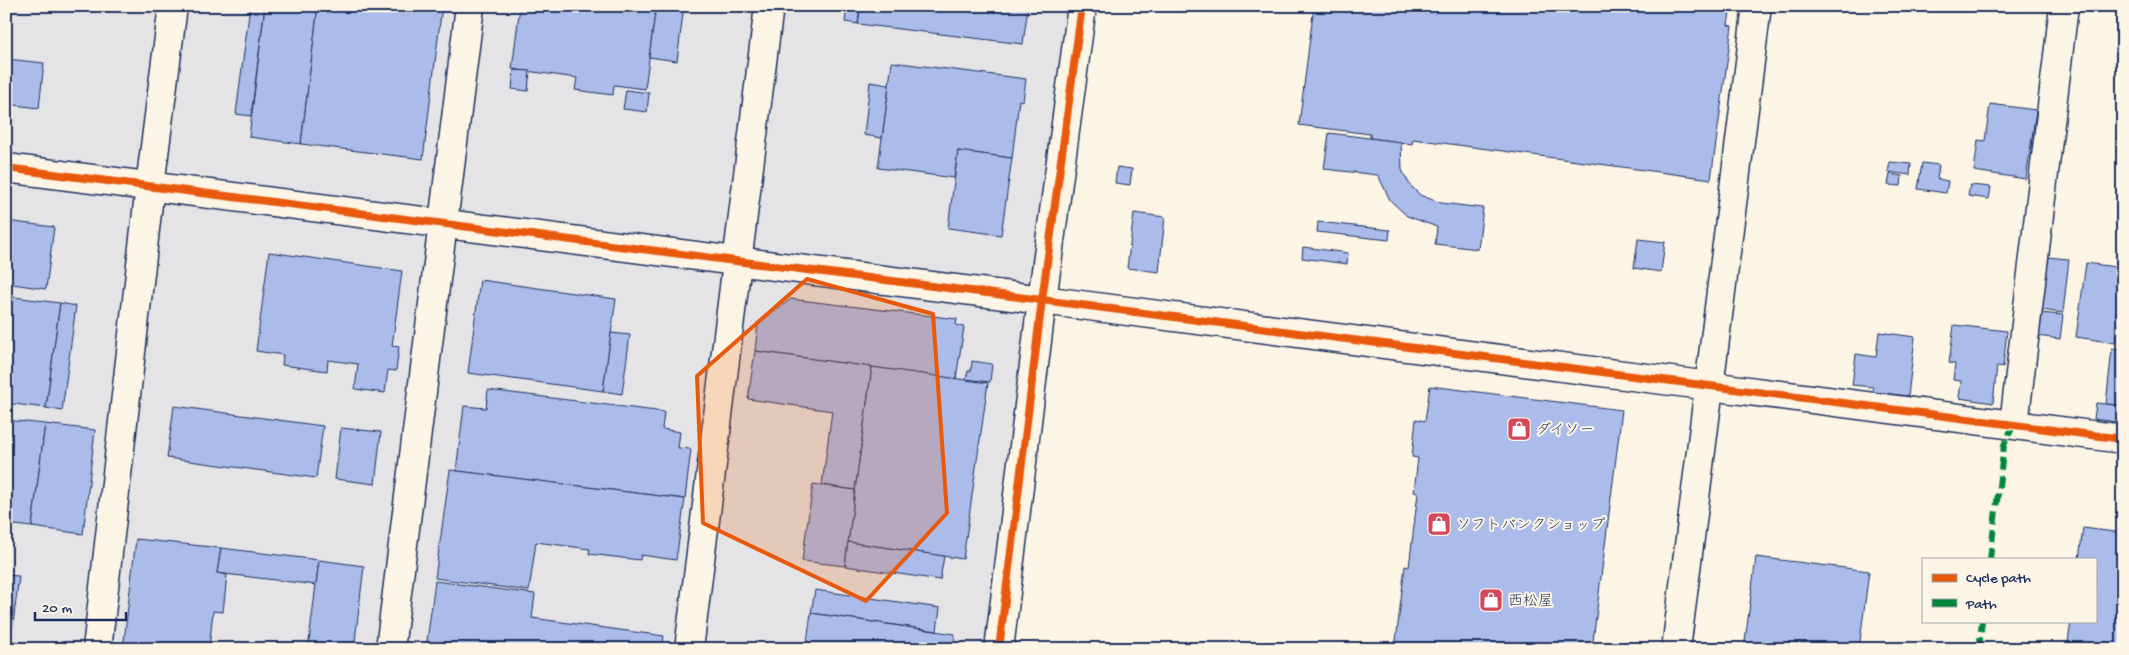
<svg xmlns="http://www.w3.org/2000/svg" width="2129" height="655" viewBox="0 0 2129 655" font-family="'Gochi Hand','Klee One',sans-serif">
<style>
.built{fill:#e4e4e7}
.building{fill:#abbceb;stroke:#1b2f5e}
.lines{fill:none;stroke-linecap:round;stroke-linejoin:round}
.minor-casing{stroke:#1b2f5e;stroke-width:31}
.tertiary-casing{stroke:#1b2f5e;stroke-width:31}
.minor{stroke:#fcf5e5;stroke-width:28}
.tertiary{stroke:#fcf5e5;stroke-width:28}
.quiet{stroke:#00873e;stroke-width:6;stroke-dasharray:12 6;stroke-linecap:butt}
.cycleway-casing{stroke:#fcf5e5;stroke-width:11}
.cycleway{stroke:#e8590c;stroke-width:8}
.marked{fill:#e8590c;fill-opacity:0.2;stroke:#e8590c;stroke-width:4;stroke-linejoin:round}
.labels{text-anchor:middle;stroke-width:4;stroke-linejoin:round;paint-order:stroke}
.poi-label{font-size:15px;fill:#1b2f5e;stroke:#fcf5e5;text-anchor:start}
</style>
<rect width="100%" height="100%" fill="#fcf5e5"/>
<filter id="ink" filterUnits="userSpaceOnUse"><feTurbulence type="fractalNoise" baseFrequency=".02" numOctaves="2"/><feDisplacementMap in="SourceGraphic" scale="10" xChannelSelector="R" yChannelSelector="G"/><feConvolveMatrix kernelMatrix="1 2 1 2 8 2 1 2 1" color-interpolation-filters="sRGB"/></filter>
<g filter="url(#ink)">
<path class="built" d="M6,6H1068L986,649H6Z"/>
<g class="building">
<path d="M250,6H265L251,116L236,114Z"/>
<path d="M265,6H318L301,144L249,137Z"/>
<path d="M318,6H442L423,159L301,144Z"/>
<path d="M520,6H656L645,89L614,85L613,95L575,90L577,78L512,69Z"/>
<path d="M656,6H684L677,61L649,57Z"/>
<path d="M847,6H860L858,24L845,22Z"/>
<path d="M861,6H1028L1023,44L858,24Z"/>
<path d="M1314,6H1731L1728,25L1732,26L1711,179L1413,139L1412,144L1370,138V134L1299,125Z"/>
<path d="M6,59L44,63L39,108L6,104Z"/>
<path d="M892,62L1026,79L1023,101L1019,100L1012,158L958,151L954,178L878,168Z"/>
<path d="M514,70L530,71L528,91L512,89Z"/>
<path d="M870,82L889,85L882,138L864,135Z"/>
<path d="M626,90L649,93L647,112L623,109Z"/>
<path d="M1990,104L2036,110L2026,179L1974,171L1978,140L1985,141Z"/>
<path d="M1329,133L1401,142L1402,170L1410,185L1420,195L1441,203L1483,208L1478,249L1435,244L1437,227L1407,216L1390,200L1378,175L1324,169Z"/>
<path d="M958,151L1012,158L1001,235L948,228Z"/>
<path d="M1890,162L1911,164L1910,175L1888,172Z"/>
<path d="M1922,163L1939,165L1937,179L1948,181L1946,193L1918,189Z"/>
<path d="M1117,167L1132,169L1130,185L1115,183Z"/>
<path d="M1890,174L1902,176L1901,186L1888,185Z"/>
<path d="M1970,185L1991,187L1989,199L1968,196Z"/>
<path d="M1134,213L1165,217L1159,272L1127,268Z"/>
<path d="M6,221L54,227L46,289L6,283Z"/>
<path d="M1318,222L1390,230L1389,240L1317,232Z"/>
<path d="M1638,239L1665,242L1661,272L1634,268Z"/>
<path d="M1303,247L1348,253L1347,264L1302,258Z"/>
<path d="M269,252L402,271L392,346L399,347L396,371L388,370L385,393L355,389L358,364L328,360L327,371L282,365L283,355L256,351Z"/>
<path d="M2047,257L2069,259L2063,313L2041,310Z"/>
<path d="M2086,263L2123,268V326L2117,325L2115,343L2076,337Z"/>
<path d="M480,280L616,299L603,391L468,373Z"/>
<path d="M6,296L60,303L46,408L6,403Z"/>
<path d="M791,299L957,319L956,325L964,327L956,379L755,351L758,323Z"/>
<path d="M60,303L76,306L62,411L46,408Z"/>
<path d="M2040,313L2063,315L2060,339L2037,336Z"/>
<path d="M1954,325L2007,331L2003,367L1997,366L1993,403L1959,398L1961,381L1953,380L1955,364L1949,363Z"/>
<path d="M1879,332L1915,337L1908,396L1873,392V387L1852,385L1856,354L1876,357Z"/>
<path d="M611,333L630,335L622,394L603,391Z"/>
<path d="M2112,349L2123,350V405L2106,404Z"/>
<path d="M755,351L872,367L855,490L822,485L832,411L748,399Z"/>
<path d="M972,361L992,364L990,382L966,379L968,371H971Z"/>
<path d="M872,367L988,383L963,559L848,542Z"/>
<path d="M1430,386L1622,410L1592,649H1395L1405,566L1409,567L1418,493L1414,492L1418,458L1412,457L1416,419L1425,421Z"/>
<path d="M488,390L664,412L662,429L680,432L678,448L691,449L685,499L456,471L464,406L486,408Z"/>
<path d="M2096,403L2123,406V423L2094,419Z"/>
<path d="M174,406L323,426L316,478L167,458Z"/>
<path d="M6,420L45,424L32,527L6,524Z"/>
<path d="M45,424L95,430L83,534L32,527Z"/>
<path d="M341,428L381,432L375,484L335,479Z"/>
<path d="M450,470L685,499L676,560L641,555L640,560L589,554L590,549L536,542L529,591L435,578Z"/>
<path d="M813,484L855,490L845,566L802,561Z"/>
<path d="M2083,528L2123,533V649H2067L2071,621H2095V559H2079Z"/>
<path d="M136,539L221,548L217,573L227,575L223,612L213,611L209,649H123Z"/>
<path d="M848,542L944,556L940,580L845,566Z"/>
<path d="M221,548L319,560L316,585L217,573Z"/>
<path d="M1756,557L1869,571L1859,649H1744Z"/>
<path d="M319,560L364,566L354,649H308Z"/>
<path d="M6,575L19,576L11,640H6Z"/>
<path d="M435,581L535,594L532,618L664,636L662,649H426Z"/>
<path d="M815,590L940,608L937,631L811,613Z"/>
<path d="M811,613L955,634L953,649H806Z"/>
<path d="M6,640L37,644V649H6Z"/>
</g>
<g class="lines">
<g class="minor-casing">
<g id="minor">
<path d="M6,168L1042,300"/>
<path d="M1710,386L2123,439"/>
<path d="M2014,424L2064,6"/>
<path d="M390,649L470,6"/>
<path d="M689,649L769,6"/>
</g>
</g>
<g class="tertiary-casing">
<g id="tertiary">
<path d="M1042,300L1082,6"/>
<path d="M97,649L150,186L173,6"/>
<path d="M999,649L1042,300L1710,386"/>
<path d="M1676,649L1757,6"/>
</g>
</g>
<use href="#minor" class="minor"/>
<use href="#tertiary" class="tertiary"/>
<g class="quiet">
<path d="M1990,559L2004,445L2014,424"/>
<path d="M1979,649L1982,621"/>
</g>
<g class="cycleway-casing">
<g id="cycleway">
<path d="M6,168L1042,300L1082,6"/>
<path d="M999,649L1042,300L2123,439"/>
</g>
</g>
<use href="#cycleway" class="cycleway"/>
</g>
</g>
<path class="marked" d="M807,279L933,314L947,513L866,601L703,523L697,376Z"/>
<defs>
<g id="shop-square" transform="scale(1.25)"><rect x="-9" y="-9" width="18" height="18" rx="4" fill="#d1495b" stroke="#fcf5e5"/><path d="M-5-2.5h2.3a2.7 3.5 0 0 1 5.4 0H5L5.5 6h-11ZM-1.5-2.5h3a1.5 2.3 0 0 0-3 0Z" fill="#fff"/></g>
</defs>
<g fill-rule="evenodd">
<use href="#shop-square" x="1519" y="429"/>
<use href="#shop-square" x="1439" y="524"/>
<use href="#shop-square" x="1491" y="600"/>
</g>
<g class="labels">
<g class="poi-label">
<text x="1536" y="434">ダイソー</text>
<text x="1456" y="529">ソフトバンクショップ</text>
<text x="1508" y="605">西松屋</text>
</g>
</g>
<rect width="2129" height="655" fill="none" stroke="#fcf5e5" stroke-width="25"/>
<rect x="12" y="12" width="2104" height="630" fill="none" stroke="#1b2f5e" stroke-width="2" filter="url(#ink)"/>
<rect x="1922" y="558" width="175" height="65" fill="#fcf5e5" stroke="#a2a6af"/>
<rect x="1932" y="574" width="25" height="8" fill="#e8590c" stroke="#a2a6af"/>
<text x="1966" y="582" font-size="15" fill="#1b2f5e">Cycle path</text>
<rect x="1932" y="599" width="25" height="8" fill="#00873e" stroke="#a2a6af"/>
<text x="1966" y="608" font-size="15" fill="#1b2f5e">Path</text>
<path d="M35 612v8h91v-8" fill="none" stroke="#1b2f5e" stroke-width="2.5"/>
<text x="42" y="612" font-size="15" fill="#1b2f5e" stroke="#fcf5e5" stroke-width="4" paint-order="stroke">20 m</text>
</svg>
